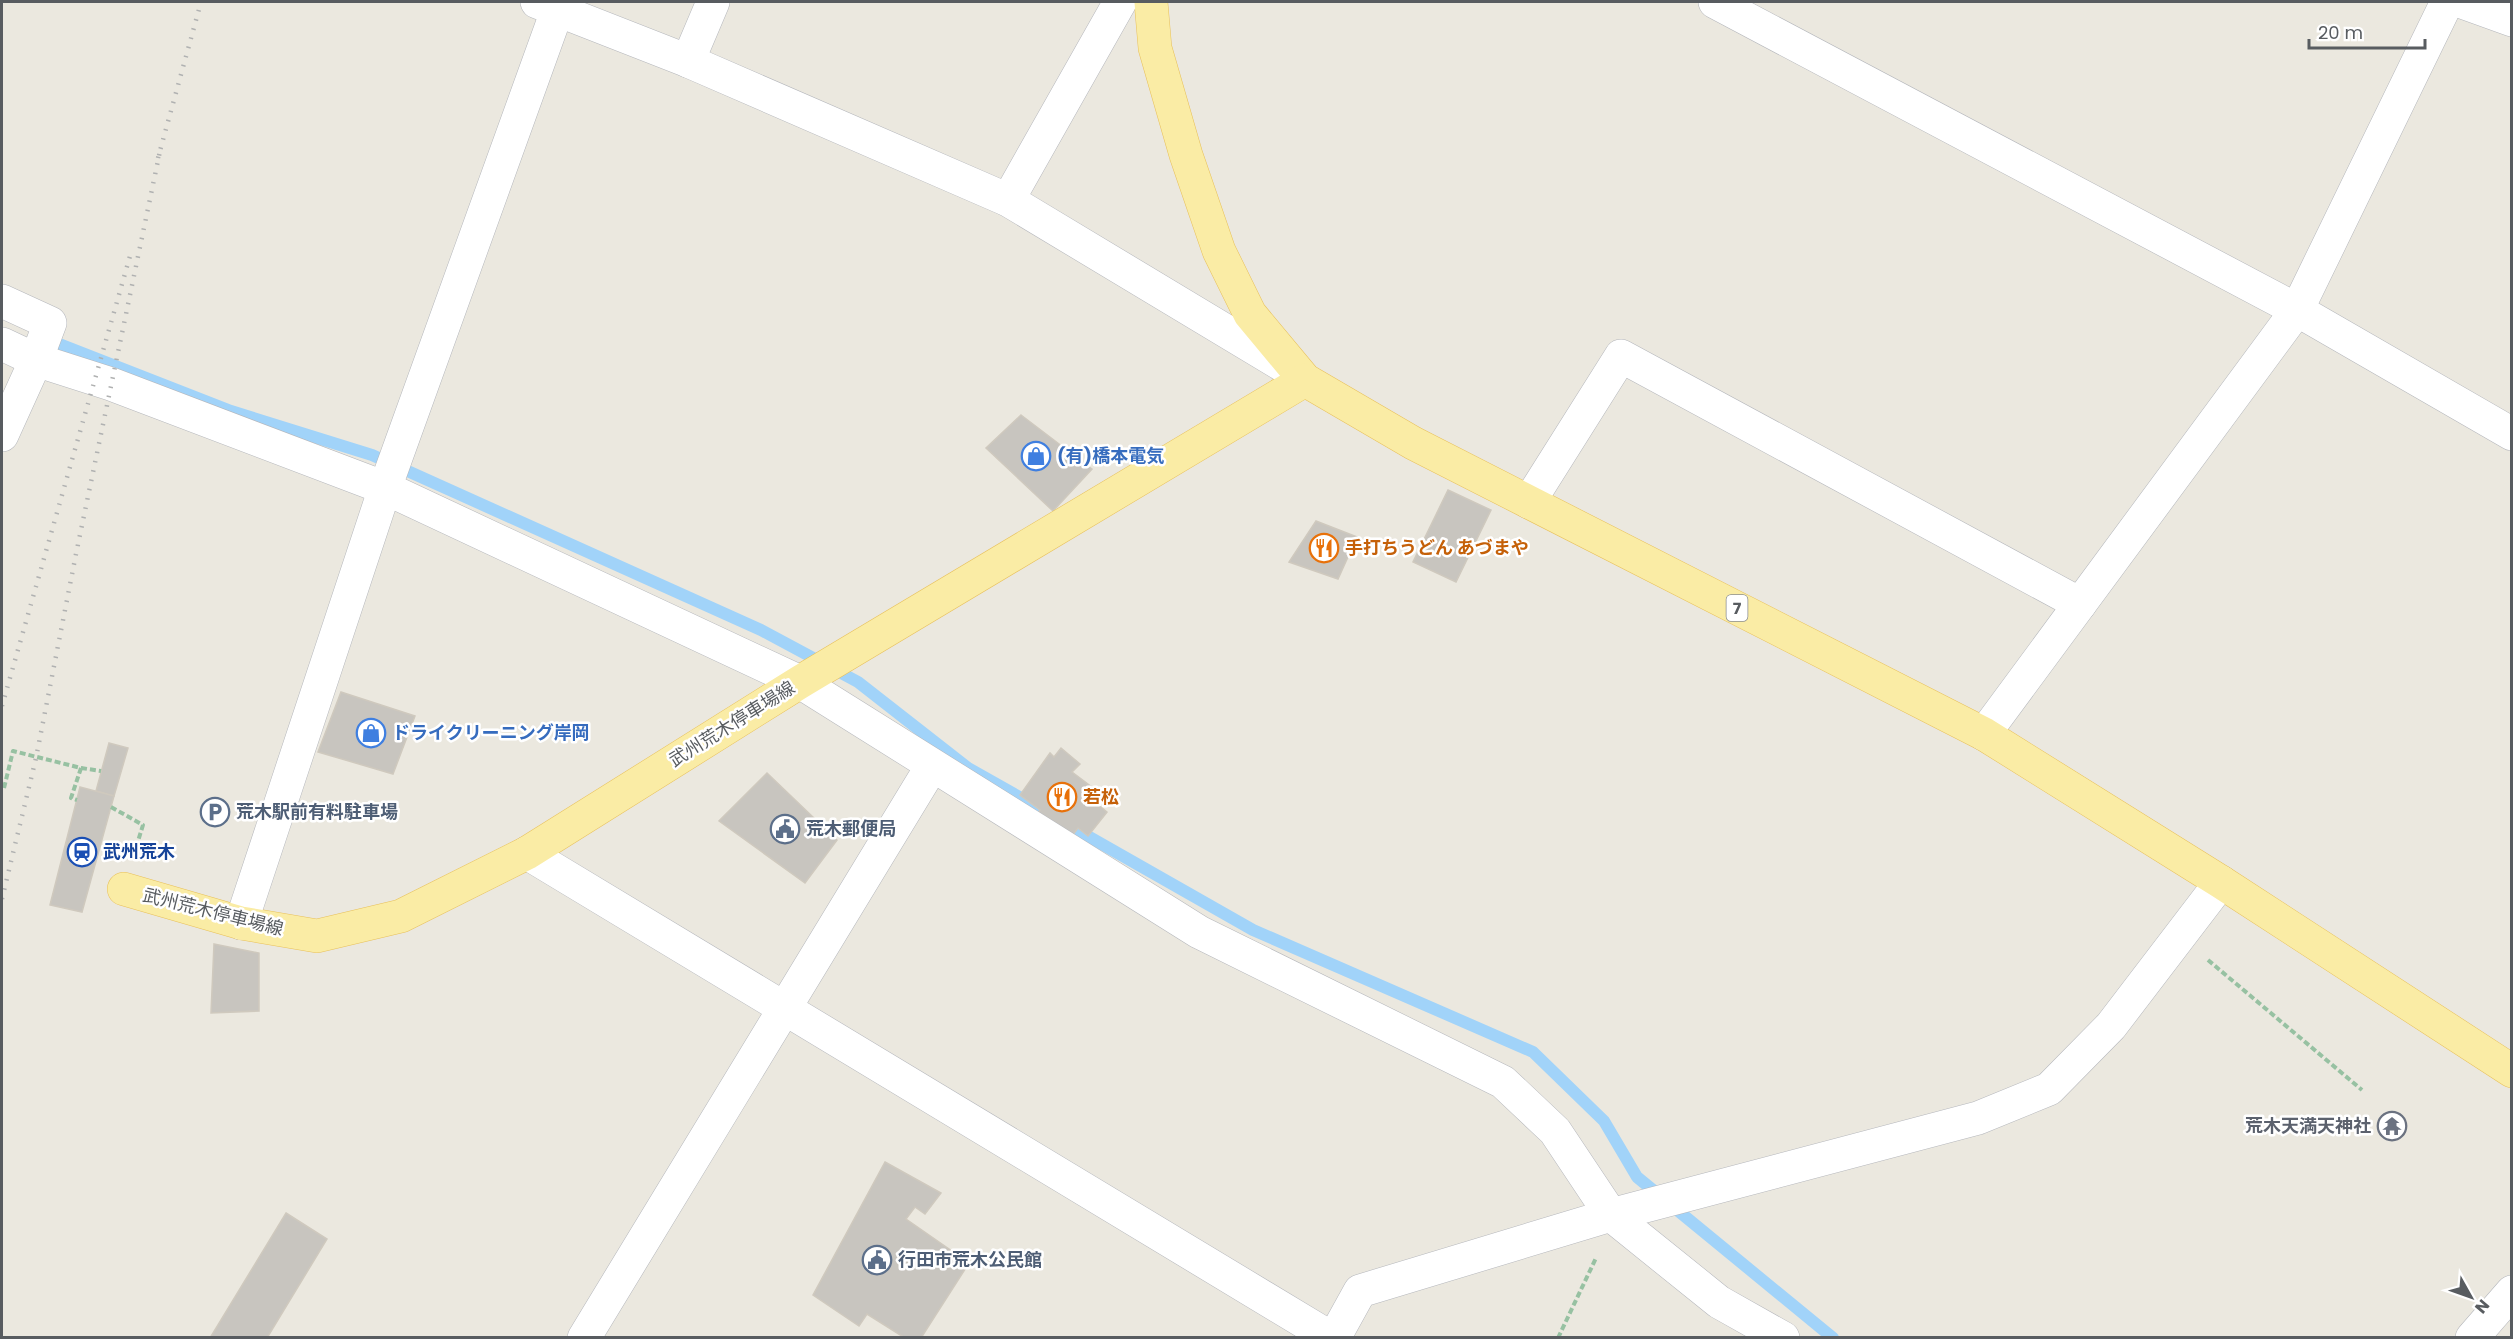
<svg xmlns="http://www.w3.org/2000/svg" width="2513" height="1339" viewBox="0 0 2513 1339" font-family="Poppins,'Noto Sans JP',sans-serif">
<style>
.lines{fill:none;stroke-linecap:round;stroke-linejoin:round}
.stream{stroke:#a1d3f9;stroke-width:12}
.building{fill:#c8c5bf;stroke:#cfc9be;stroke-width:1.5}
.minor-casing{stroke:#b5b7bc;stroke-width:34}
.major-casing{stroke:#e8c05b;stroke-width:34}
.path{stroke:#97c1a2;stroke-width:4;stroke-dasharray:6 3;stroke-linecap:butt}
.minor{stroke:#fff;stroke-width:33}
.major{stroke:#faeca5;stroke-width:33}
.rail{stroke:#b0b1b1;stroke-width:4.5;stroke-dasharray:1.5 8;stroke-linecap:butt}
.labels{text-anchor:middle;stroke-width:5;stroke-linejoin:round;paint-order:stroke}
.shield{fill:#fff;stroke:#8a8d90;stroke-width:1.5}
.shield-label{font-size:16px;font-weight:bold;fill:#585c60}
.shop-label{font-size:18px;font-weight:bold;fill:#366cbe;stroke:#fff;text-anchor:start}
.food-label{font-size:18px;font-weight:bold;fill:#c56008;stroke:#fff;text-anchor:start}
.street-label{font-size:18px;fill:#585c60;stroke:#fff}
.service-label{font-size:18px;font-weight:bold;fill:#4e5e75;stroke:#fff;text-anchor:start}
.transit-label{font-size:18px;font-weight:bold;fill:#164399;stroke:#fff;text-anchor:start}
.worship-label{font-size:18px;font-weight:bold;fill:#5b616d;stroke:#fff;text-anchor:end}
</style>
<rect width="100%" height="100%" fill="#ebe8df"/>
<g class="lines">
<g class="stream">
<path d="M44,338L231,411L372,455L761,630L858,682L968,768L1046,812"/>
<path d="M1063,822L1253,930L1533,1052L1604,1121L1637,1177L1833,1338"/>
</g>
</g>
<g class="building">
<path d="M1021,415L1092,469L1053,511L986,448Z"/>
<path d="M1448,490L1491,510L1456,582L1413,562Z"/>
<path d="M1316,521L1357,537L1338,579L1289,562Z"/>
<path d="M341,692L415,716L393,774L318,752Z"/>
<path d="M109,743L128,748L114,796L96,791Z"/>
<path d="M1061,748L1080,764L1072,772L1101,794L1095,802L1107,812L1088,836L1078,828L1072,836L1036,816L1040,810L1020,795L1050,753L1054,757Z"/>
<path d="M767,773L837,840L805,883L719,821Z"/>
<path d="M80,787L114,796L82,912L50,905Z"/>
<path d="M214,944L259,953V1011L211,1013Z"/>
<path d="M885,1162L941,1193L925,1214L915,1207L906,1219L969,1263L921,1338H905L867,1314L859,1326L813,1295Z"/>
<path d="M286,1213L327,1239L267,1338H210Z"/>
</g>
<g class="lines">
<g class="minor-casing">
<g id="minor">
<path d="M537,2L688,61L1008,200L1299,375"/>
<path d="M1715,2L2297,310L2512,434"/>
<path d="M2462,2L2512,20"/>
<path d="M688,61L713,2"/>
<path d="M1008,200L1120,2"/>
<path d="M2,301L50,323L36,360L2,435"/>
<path d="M2,344L36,360L111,384L385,488L800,682L1199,932L1503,1082L1555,1131L1611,1215L1719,1302L1783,1338"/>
<path d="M1529,502L1621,356L2080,604"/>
<path d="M1984,734L2297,310L2447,2"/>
<path d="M527,853L1331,1338"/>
<path d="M241,923L385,488L557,11"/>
<path d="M584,1338L932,766"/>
<path d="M1334,1338L1360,1291L1611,1215L1978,1118L2049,1089L2111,1026L2221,882"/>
<path d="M2472,1338L2512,1292"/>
</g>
</g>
<g class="major-casing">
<g id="major">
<path d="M1151,2L1155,48L1186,155L1219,251L1250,314L1305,380L1413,443L1984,734L2221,882L2512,1071"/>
<path d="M124,889L241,923L317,936L401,916L527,853L800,682L1305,380"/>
</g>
</g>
<g class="path">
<path d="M81,768L101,771"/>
<path d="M4,788L13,751L81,768L71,798L77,800"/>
<path d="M111,807L143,825L134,854"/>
<path d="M2208,960L2362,1090"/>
<path d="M1558,1338L1596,1258"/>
</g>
<use href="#minor" class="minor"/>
<use href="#major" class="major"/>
<g class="rail">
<path d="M158,158L201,2"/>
<path d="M2,706L130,256"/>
<path d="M2,899L36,758L76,554L160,151"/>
</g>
</g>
<defs>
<g id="shop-ring" transform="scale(1.5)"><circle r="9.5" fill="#fff" stroke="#3f7fe0" stroke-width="1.5"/><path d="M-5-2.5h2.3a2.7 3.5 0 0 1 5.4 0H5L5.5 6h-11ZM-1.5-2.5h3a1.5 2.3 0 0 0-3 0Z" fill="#3f7fe0"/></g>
<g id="restaurant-ring" transform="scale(1.5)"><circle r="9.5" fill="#fff" stroke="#e8710a" stroke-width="1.5"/><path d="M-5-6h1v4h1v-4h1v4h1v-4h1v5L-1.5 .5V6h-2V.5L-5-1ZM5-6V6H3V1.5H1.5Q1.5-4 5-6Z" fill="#e8710a"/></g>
<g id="parking-ring" transform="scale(1.5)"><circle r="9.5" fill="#fff" stroke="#5c6f8a" stroke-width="1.5"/><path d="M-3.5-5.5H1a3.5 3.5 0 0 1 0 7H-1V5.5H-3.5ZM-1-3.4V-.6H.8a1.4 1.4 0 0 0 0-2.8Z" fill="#5c6f8a"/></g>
<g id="civic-ring" transform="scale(1.5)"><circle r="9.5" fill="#fff" stroke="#5c6f8a" stroke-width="1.5"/><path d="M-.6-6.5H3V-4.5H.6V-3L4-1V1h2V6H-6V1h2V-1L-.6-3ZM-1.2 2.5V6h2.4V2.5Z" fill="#5c6f8a"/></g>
<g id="station-ring" transform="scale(1.5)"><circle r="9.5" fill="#fff" stroke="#1a4fb4" stroke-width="1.5"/><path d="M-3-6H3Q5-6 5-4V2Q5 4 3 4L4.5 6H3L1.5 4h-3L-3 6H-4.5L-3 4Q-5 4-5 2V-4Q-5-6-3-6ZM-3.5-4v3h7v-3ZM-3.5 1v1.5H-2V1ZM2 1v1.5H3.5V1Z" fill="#1a4fb4"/></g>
<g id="temple-ring" transform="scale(1.5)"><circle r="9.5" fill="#fff" stroke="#6b7280" stroke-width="1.5"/><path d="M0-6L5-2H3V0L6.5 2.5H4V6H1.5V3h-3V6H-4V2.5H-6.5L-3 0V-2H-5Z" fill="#6b7280"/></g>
</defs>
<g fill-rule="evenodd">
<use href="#shop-ring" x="1036" y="456"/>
<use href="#restaurant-ring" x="1324" y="548"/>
<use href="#shop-ring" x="371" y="733"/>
<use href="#restaurant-ring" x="1062" y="797"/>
<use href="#parking-ring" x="215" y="812"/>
<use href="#civic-ring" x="785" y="829"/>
<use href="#station-ring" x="82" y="852"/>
<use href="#temple-ring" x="2392" y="1126"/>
<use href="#civic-ring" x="877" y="1260"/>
</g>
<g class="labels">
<rect class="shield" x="1726.5" y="595" width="21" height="26" rx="4.5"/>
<g class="shield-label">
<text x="1737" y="614">7</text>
</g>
<g class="shop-label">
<text x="1057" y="462">(有)橋本電気</text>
<text x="392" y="739">ドライクリーニング岸岡</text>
</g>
<g class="food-label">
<text x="1345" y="554">手打ちうどん あづまや</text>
<text x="1083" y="803">若松</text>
</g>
<g class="street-label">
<text transform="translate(732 724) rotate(-32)" y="6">武州荒木停車場線</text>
<text transform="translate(213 912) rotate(14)" y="6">武州荒木停車場線</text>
</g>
<g class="service-label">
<text x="236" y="818">荒木駅前有料駐車場</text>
<text x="806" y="835">荒木郵便局</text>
<text x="898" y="1266">行田市荒木公民館</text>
</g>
<g class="transit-label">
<text x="103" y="858">武州荒木</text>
</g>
<g class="worship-label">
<text x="2371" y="1132">荒木天満天神社</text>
</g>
</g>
<rect width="2513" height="1339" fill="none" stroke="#585c60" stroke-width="6"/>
<g transform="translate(2471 1297) rotate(130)" stroke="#ffffff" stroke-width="4.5" paint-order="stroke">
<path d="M0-4.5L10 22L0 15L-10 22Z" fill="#585c60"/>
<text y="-9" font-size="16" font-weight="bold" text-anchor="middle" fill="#585c60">N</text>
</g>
<path d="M2309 39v9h116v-9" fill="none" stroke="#585c60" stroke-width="3"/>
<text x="2318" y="39" font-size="18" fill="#585c60" stroke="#ffffff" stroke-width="4.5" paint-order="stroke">20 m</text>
</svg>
